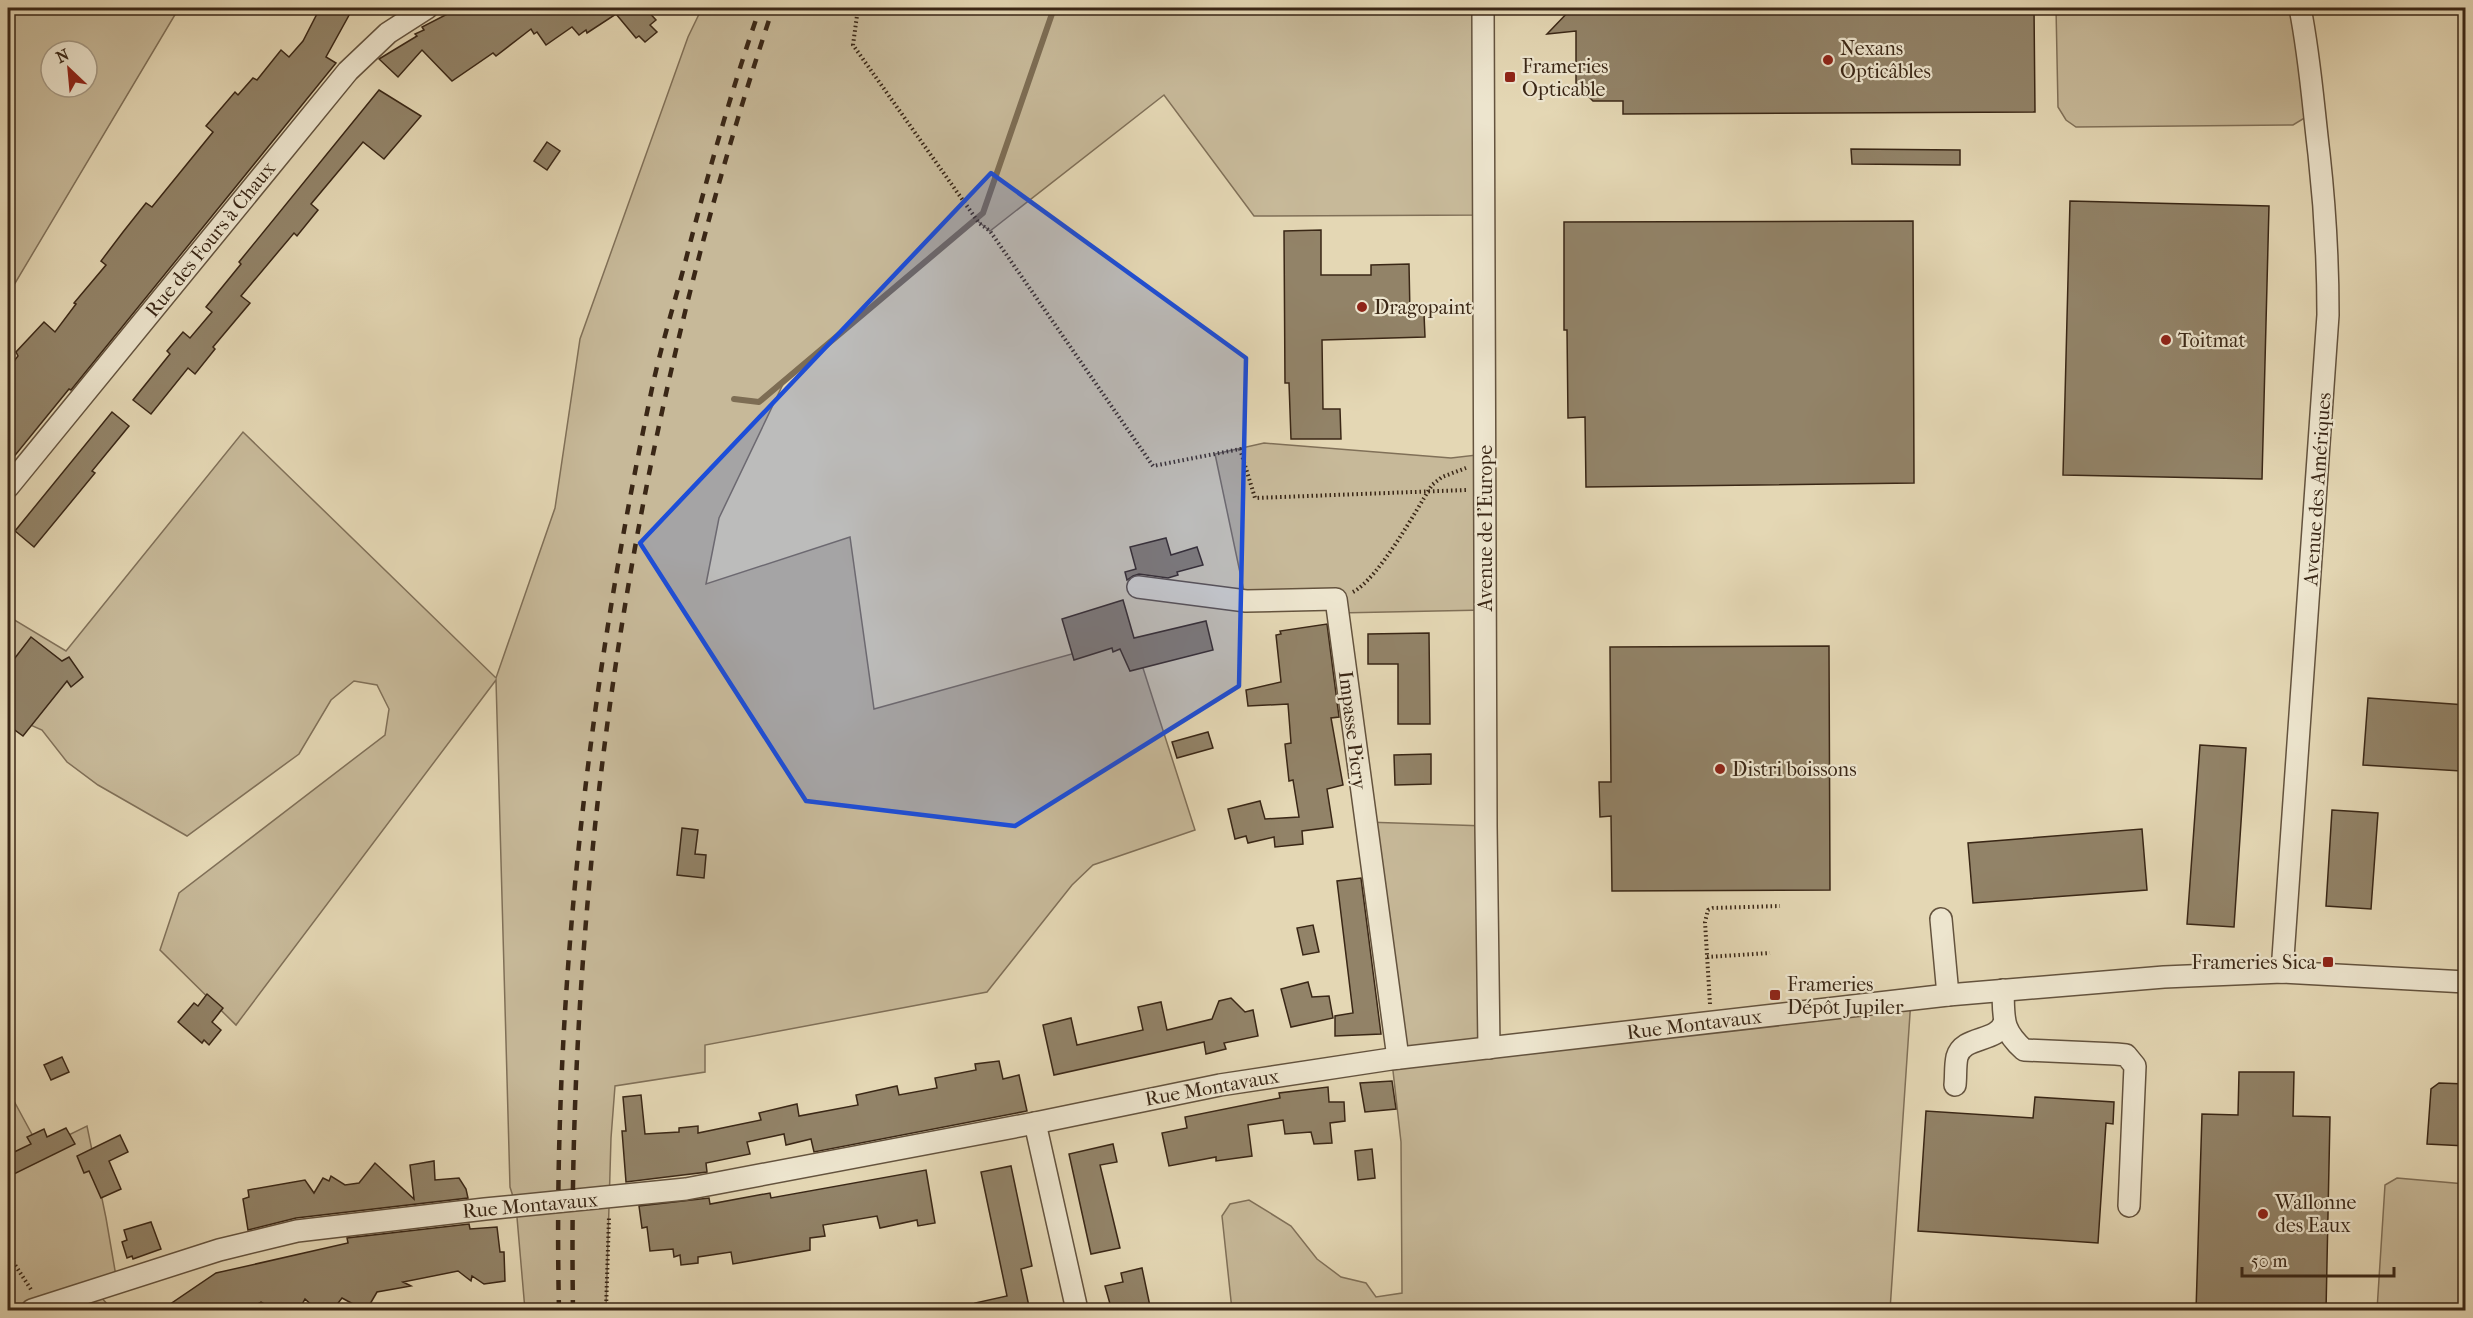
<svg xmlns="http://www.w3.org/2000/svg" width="2473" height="1318" viewBox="0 0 2473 1318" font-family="'IM FELL French Canon',serif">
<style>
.green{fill:#c7b999;stroke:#807058;stroke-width:1.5;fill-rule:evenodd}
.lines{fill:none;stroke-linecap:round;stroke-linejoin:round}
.stream{stroke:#7d6d54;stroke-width:6}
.building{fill:#928368;stroke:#3a2716;stroke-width:1.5}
.minor-casing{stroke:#64533e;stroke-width:24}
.path{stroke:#3a2716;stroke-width:4;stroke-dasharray:1.5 3;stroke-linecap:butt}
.minor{stroke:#ede5ce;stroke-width:21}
.rail{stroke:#3a2716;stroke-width:4.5;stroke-dasharray:10 10;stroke-linecap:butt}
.marked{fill:#1d4ed8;fill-opacity:0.2;stroke:#1d4ed8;stroke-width:4.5;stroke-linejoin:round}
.poi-dot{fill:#8f2418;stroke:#ede5ce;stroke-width:2}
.labels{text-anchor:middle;stroke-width:4.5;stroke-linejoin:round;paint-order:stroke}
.poi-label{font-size:20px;fill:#3a2716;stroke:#ede5ce;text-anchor:start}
.street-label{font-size:20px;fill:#3a2716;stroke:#ede5ce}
</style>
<rect width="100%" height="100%" fill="#e4d7b4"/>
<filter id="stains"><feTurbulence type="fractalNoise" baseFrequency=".00333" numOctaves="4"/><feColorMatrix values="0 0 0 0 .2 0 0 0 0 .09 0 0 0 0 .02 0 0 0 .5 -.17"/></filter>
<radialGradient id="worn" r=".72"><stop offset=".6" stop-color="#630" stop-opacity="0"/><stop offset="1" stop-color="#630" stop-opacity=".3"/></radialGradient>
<g class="green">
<path d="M8,8H179L8,295ZM51,51H87V87H51Z"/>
<path d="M702,8H1483L1484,215L1254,216L1164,95L990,231L975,219L785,380L719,518L706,584L850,537L874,709L1133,637L1195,830L1093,865L1072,885L987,992L705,1045V1072L615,1086L611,1138L606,1310H525L516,1206L510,1187L496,680L236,1025L160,950L179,893L385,735L389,709L377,685L354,681L331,700L299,754L187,836L98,785L67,762L42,730L8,715V616L66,651L243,432L496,678L555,508L580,339L688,37Z"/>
<path d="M2056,8H2300L2316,111L2293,125L2076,127L2066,120L2058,107Z"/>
<path d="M1264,443L1451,458L1485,454V610L1338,613L1335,599L1246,601L1215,454Z"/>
<path d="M1365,822L1486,826L1489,1048L1911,999L1890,1310H1232L1222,1216L1230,1204L1249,1200L1291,1226L1317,1259L1341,1277L1366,1283L1376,1297L1402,1293L1401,1142Z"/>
<path d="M8,1090L40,1149L87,1126L106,1218L117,1282L94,1290L113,1310H8Z"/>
<path d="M2397,1178L2465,1184V1310H2377L2385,1185Z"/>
</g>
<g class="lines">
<path class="stream" d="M734,399L759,402L983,213L1054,8"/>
</g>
<g class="building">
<path d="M320,8H353L326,57L336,63L71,390L69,389L8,464V369L18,356L16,352L44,322L55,332L76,304L74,303L106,265L101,261L123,232L146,203L152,207L213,132L206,126L235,92L238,95L253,78L257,80L281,50L289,57L303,41Z"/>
<path d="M459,8H645L656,20L650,25L657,32L645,42L639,36L636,38L616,14L587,33L586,30L579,35L572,27L546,45L537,32L534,34L531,29L496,56L493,53L452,81L422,50L398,77L379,59L417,36L415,34L424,30L422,27Z"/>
<path d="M1572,8H2034L2035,112L1623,114V101H1593L1576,84V31L1547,34Z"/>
<path d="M379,90L421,116L384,159L363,142L311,204L318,210L297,236L294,233L241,296L250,303L213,347L215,349L195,374L188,368L151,414L133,400L170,354L167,351L183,332L190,338L212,312L206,307L241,264L239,262Z"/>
<path d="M547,142L560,151L547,170L534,161Z"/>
<path d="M1851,149L1960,150V165L1852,164Z"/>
<path d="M2070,201L2269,206L2262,479L2063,475Z"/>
<path d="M1913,221L1914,483L1586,487L1585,417L1568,418L1567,330H1564V222Z"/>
<path d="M1321,230V275H1371V265L1409,264L1410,314H1424L1425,337L1322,340L1323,409H1340L1341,439H1291L1289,383H1285L1284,231Z"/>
<path d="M112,412L129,426L92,471L95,473L34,547L15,531Z"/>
<path d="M1166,538L1171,555L1197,547L1203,565L1177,572L1178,575L1168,578L1139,574L1133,576L1127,580L1125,572L1136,569L1130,547Z"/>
<path d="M1123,600L1134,638L1206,621L1213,650L1130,671L1120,649L1113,652L1112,648L1074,660L1062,619Z"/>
<path d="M1327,624L1339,717L1331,718L1343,785L1327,789L1333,827L1302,831L1303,844L1275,847L1274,837L1248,843L1246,836L1235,839L1228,809L1260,801L1265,819L1299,817L1293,780L1289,781L1285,744L1291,743L1288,704L1248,706L1246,690L1281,682L1276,635L1281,634L1280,631Z"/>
<path d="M1429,633L1430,724H1398V664H1368V634Z"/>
<path d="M31,637L62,661L69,657L83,677L71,687L67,681L23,736L8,725V667Z"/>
<path d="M1829,646L1830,890L1612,891L1611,816L1600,817L1599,782H1611L1610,647Z"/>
<path d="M2368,698L2466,705L2461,771L2363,765Z"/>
<path d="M1208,732L1213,748L1177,758L1172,742Z"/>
<path d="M2200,745L2246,748L2234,927L2187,924Z"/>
<path d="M1431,754V784L1395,785L1394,755Z"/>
<path d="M2332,810L2378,813L2371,909L2326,906Z"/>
<path d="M682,828L698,830L695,854L706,855L704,878L677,875Z"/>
<path d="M2142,829L2147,890L1973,903L1968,843Z"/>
<path d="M1361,878L1381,1034L1335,1036V1016L1353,1013L1337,881Z"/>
<path d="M1313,925L1319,952L1303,955L1297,928Z"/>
<path d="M1308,982L1312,997L1329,996L1333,1018L1291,1027L1281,989Z"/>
<path d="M207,994L223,1008L212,1022L221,1030L209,1045L204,1040L202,1043L178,1022L194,1003L198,1006Z"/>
<path d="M1231,998L1245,1012L1253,1010L1258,1036L1224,1043L1226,1049L1206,1054L1204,1042L1054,1075L1043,1025L1071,1018L1077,1045L1143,1030L1138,1007L1161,1002L1167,1030L1212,1019L1219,1001Z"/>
<path d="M62,1057L69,1072L51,1080L44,1065Z"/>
<path d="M999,1061L1003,1079L1019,1075L1027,1111L814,1152L811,1139L786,1145L784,1134L747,1142L750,1154L706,1163L707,1172L626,1182L622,1131H626L623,1097L641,1095L645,1134L679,1132V1128L698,1126V1133L761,1120L759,1113L797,1104L799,1116L858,1105L856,1095L897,1086L899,1095L937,1088L935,1078L976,1070L975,1064Z"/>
<path d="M2239,1072H2294L2293,1116L2330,1117L2326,1311H2196L2202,1114L2238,1115Z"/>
<path d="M1392,1081L1396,1109L1365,1112L1360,1083Z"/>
<path d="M2439,1083L2466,1084V1146L2427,1144L2431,1089Z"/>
<path d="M1328,1087L1329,1102H1344L1345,1121L1330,1123L1332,1143L1314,1144L1311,1132L1285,1134L1283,1120L1248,1125L1252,1156L1216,1161V1157L1169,1166L1162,1133L1187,1128L1185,1117L1280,1098L1279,1093Z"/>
<path d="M2035,1097L2114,1102L2113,1124L2106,1123L2098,1243L1918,1231L1926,1111L2033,1118Z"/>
<path d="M66,1128L75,1144L14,1174L8,1155L31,1144L27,1137L44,1129L47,1137Z"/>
<path d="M120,1135L128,1152L109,1161L121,1189L101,1198L89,1171L84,1173L77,1156Z"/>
<path d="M1113,1144L1117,1162L1100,1165L1120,1248L1091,1254L1069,1154Z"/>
<path d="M1372,1149L1375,1178L1358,1180L1355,1151Z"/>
<path d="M434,1161L435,1180L459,1178L466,1189L468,1198L296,1218L248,1230L243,1199L249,1197L248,1190L305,1180L314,1193L323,1178L329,1181L331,1176L345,1185L359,1183L375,1163L414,1199L410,1165Z"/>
<path d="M1011,1166L1032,1266L1021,1269L1030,1311H976L975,1303L1007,1296L981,1172Z"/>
<path d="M926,1170L935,1223L918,1226L917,1220L880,1228L877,1216L823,1225L825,1236L810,1238V1250L733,1264L731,1252L698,1257V1263L681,1265L680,1255L674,1257L673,1249L650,1251L647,1227L642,1228L639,1206L709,1198L710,1204L770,1193L771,1198Z"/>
<path d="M151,1222L161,1249L133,1259L132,1256L127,1258L122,1242L127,1240L124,1230Z"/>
<path d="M469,1224L470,1229L497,1227L500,1252H504L505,1281L484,1284L472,1276L471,1281L458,1271L403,1282L411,1286L377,1292L366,1311L342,1298L332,1311H318L305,1299L300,1308L283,1311H277L261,1302L246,1311H160L216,1273L348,1243L347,1238Z"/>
<path d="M1142,1268L1151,1311H1112L1105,1286L1123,1282L1121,1273Z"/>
</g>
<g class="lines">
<g class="minor-casing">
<g id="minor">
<path d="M1483,8L1486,826L1489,1048"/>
<path d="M8,487L348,71L388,33L427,8"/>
<path d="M1138,587L1246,601L1336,599L1398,1058"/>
<path d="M1941,919L1948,995"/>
<path d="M2282,972L2328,315C2328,261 2325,208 2319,154C2313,104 2310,58 2300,8"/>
<path d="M2003,990C2004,1019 2001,1029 2024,1050L2116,1054L2126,1055L2135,1066L2129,1206"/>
<path d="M1955,1085C1956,1076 1955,1066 1957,1057C1963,1035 1997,1043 2004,1023"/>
<path d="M1035,1123L1077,1310"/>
<path d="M32,1310L219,1250L297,1231L485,1209L686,1189L1035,1123L1220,1085L1391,1059L1948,995L2164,977L2282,972L2466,982"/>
</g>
</g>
<g class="path">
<path d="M858,8L853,45L979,223L990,231L1153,466L1240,449L1255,498L1466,490"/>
<path d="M1353,592C1379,578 1415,512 1432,485L1442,477L1466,468"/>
<path d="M1707,957L1770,953"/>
<path d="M1710,1004L1705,922L1708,910L1713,908L1780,906"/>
<path d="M8,1254L32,1291"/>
<path d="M606,1310L609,1217"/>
<path d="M2461,1310L2466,1307"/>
</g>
<use href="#minor" class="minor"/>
<g class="rail">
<path d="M559,1310C552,1005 587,697 650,398C659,353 673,308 685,263C707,177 731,91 760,8"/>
<path d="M573,1310C566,869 633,426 773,8"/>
</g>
</g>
<path class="marked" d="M991,173L1246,358L1239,686L1015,826L806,801L640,543Z"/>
<g class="poi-dot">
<circle cx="1828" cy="60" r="6"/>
<rect x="1504" y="71" width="12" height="12" rx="3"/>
<circle cx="1362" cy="307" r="6"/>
<circle cx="2166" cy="340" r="6"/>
<circle cx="1720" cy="769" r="6"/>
<rect x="2322" y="956" width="12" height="12" rx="3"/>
<rect x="1769" y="989" width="12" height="12" rx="3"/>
<circle cx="2263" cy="1214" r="6"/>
</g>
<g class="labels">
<g class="poi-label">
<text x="1840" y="55">Nexans<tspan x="1840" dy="23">Opticâbles</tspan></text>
<text x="1522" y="73">Frameries<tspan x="1522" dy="23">Opticable</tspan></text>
<text x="1374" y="314">Dragopaint</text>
<text x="2178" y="347">Toitmat</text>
<text x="1732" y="776">Distri boissons</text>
<text x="2316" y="969" text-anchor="end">Frameries Sica</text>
<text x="1787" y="991">Frameries<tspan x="1787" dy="23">Dépôt Jupiler</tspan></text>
<text x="2275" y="1209">Wallonne<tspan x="2275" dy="23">des Eaux</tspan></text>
</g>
<g class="street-label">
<text transform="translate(210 239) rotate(-51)" y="7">Rue des Fours à Chaux</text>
<text transform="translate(2317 489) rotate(-86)" y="7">Avenue des Amériques</text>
<text transform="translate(1485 528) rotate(-90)" y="7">Avenue de l'Europe</text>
<text transform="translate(1353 730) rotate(83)" y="7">Impasse Picry</text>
<text transform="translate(1694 1024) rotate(-7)" y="7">Rue Montavaux</text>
<text transform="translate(1212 1087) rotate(-10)" y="7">Rue Montavaux</text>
<text transform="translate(530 1205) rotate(-5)" y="7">Rue Montavaux</text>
</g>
</g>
<rect width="2473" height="1318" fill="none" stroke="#e4d7b4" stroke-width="30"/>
<rect x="9" y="9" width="2455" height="1300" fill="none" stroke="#3a2716" stroke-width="3"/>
<rect x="15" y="15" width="2443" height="1288" fill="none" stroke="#3a2716" stroke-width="1.5"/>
<g transform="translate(69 69) rotate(334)"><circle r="28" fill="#ede5ce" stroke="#a59984" stroke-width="1.5"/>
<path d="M0-4.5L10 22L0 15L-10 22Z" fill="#8f2418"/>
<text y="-9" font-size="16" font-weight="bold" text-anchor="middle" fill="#3a2716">N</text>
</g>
<path d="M2242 1267v9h152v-9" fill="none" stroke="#3a2716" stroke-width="3"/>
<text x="2251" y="1267" font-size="18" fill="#3a2716" stroke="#ede5ce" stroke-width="4.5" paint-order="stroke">50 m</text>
<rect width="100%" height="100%" filter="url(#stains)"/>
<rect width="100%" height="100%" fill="url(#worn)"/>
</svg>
